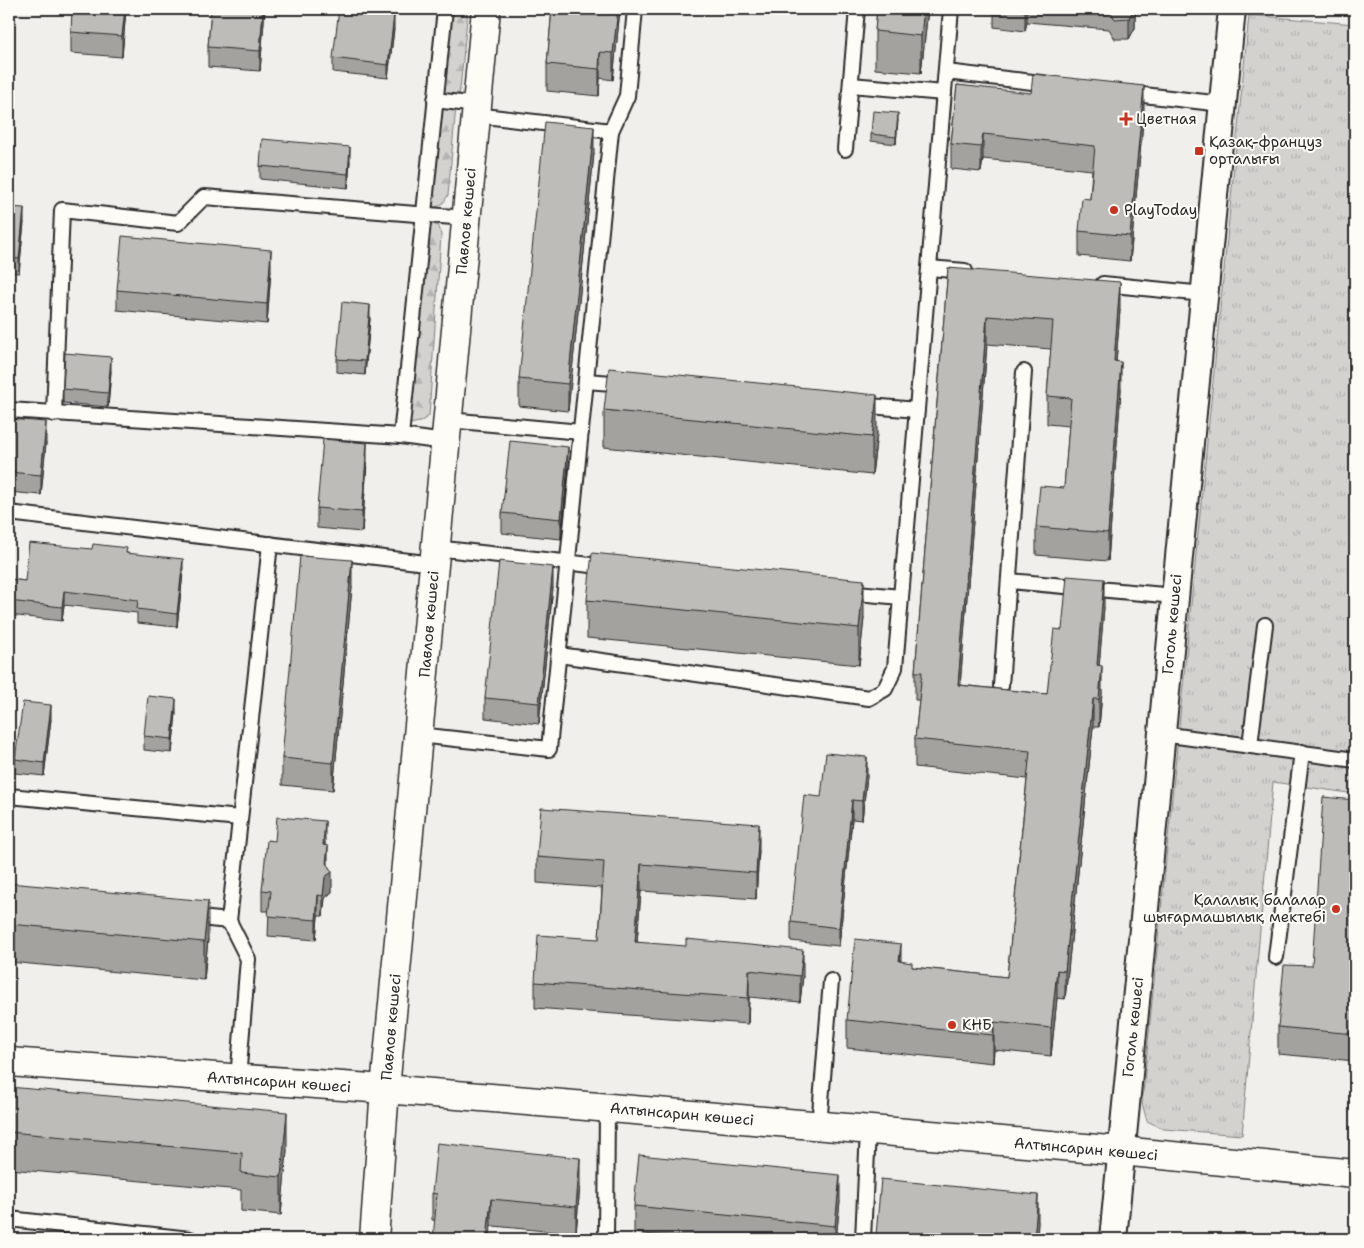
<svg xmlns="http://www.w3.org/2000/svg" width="1364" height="1248" viewBox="0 0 1364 1248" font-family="'Shantell Sans',sans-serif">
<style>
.grass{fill:url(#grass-tufts);stroke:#7f7e7d}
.forest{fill:url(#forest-firs);stroke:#7f7e7d}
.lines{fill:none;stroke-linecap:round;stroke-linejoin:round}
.lane-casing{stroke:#2b2b2b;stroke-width:18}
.street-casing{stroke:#2b2b2b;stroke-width:30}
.secondary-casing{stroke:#2b2b2b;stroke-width:31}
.lane{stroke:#fdfcf7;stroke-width:14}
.street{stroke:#fdfcf7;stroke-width:26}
.secondary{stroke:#fdfcf7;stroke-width:28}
.wall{fill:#a3a29e;stroke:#2b2b2b}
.shaded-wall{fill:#848481;stroke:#2b2b2b}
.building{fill:#bdbcb8;stroke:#2b2b2b}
.poi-dot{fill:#c8321e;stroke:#fdfcf7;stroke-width:2}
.labels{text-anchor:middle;stroke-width:4;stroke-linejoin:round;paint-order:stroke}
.poi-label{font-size:15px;fill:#2b2b2b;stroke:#fdfcf7;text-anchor:start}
.street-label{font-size:15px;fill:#2b2b2b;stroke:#fdfcf7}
</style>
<defs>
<pattern id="grass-tufts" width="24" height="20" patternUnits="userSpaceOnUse" patternTransform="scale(1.25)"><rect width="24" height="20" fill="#d3d2cf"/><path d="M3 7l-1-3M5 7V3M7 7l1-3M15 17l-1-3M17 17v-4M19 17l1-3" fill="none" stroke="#b5b4b2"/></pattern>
<pattern id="forest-firs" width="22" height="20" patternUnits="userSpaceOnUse" patternTransform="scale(1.25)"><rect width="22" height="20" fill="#d3d2cf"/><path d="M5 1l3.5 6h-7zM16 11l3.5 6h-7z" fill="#b5b4b2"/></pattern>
</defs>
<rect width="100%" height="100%" fill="#f0efeb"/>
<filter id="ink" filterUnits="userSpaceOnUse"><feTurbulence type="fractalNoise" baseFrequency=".02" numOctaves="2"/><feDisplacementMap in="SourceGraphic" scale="10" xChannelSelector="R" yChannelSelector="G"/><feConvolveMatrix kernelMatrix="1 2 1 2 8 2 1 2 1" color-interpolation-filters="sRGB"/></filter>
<g filter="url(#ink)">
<path class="grass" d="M1249,15L1355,24V794L1273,782L1242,1135L1164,1129L1147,1121L1142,1103Z"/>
<g class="forest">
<path d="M450,9H468L459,99L440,97Z"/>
<path d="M440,106H456L448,195C443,204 440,209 429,206Z"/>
<path d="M429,223L439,226L441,235L429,416L420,422L409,424Z"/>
</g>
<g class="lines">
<g class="lane-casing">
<g id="lane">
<path d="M946,72L1050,84"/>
<path d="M851,85L944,93"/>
<path d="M1126,93L1222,104"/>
<path d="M435,100L477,105"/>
<path d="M476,115L611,131"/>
<path d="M845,149L857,9"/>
<path d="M929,268L965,271"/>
<path d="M1103,284L1204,294"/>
<path d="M586,381L625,384"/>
<path d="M858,405L917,410"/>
<path d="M9,410L401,436L445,442"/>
<path d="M54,414L62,210L178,223L204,197L466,218"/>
<path d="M448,420L581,432"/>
<path d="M401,436L445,9"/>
<path d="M9,513L434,564"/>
<path d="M435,548L609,567"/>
<path d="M1009,581L1175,596"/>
<path d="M846,592L901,597"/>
<path d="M559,655L869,698L885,689L895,668L951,9"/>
<path d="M1001,686L1024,372"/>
<path d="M1162,734L1355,760"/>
<path d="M418,735L549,749L611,131L627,96L635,9"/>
<path d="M1250,745L1265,625"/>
<path d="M9,796L240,818"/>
<path d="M190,917L229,921"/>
<path d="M1276,957L1302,752"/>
<path d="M238,1079L248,959L229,921L270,544"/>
<path d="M819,1126L831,981"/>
<path d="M9,1219L190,1239"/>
<path d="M606,1239L607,1108"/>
<path d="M863,1239L868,1130"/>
</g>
</g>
<g class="street-casing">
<path id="street" d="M1113,1239L1232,9"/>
</g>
<g class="secondary-casing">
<g id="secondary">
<path d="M9,1062L385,1089L1121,1151L1355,1174"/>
<path d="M374,1239L385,1089L486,9"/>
</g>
</g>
<use href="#lane" class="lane"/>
<use href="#street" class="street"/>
<use href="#secondary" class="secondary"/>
</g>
<g class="wall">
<path d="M126,9L122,57L71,53V32Z"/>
<path d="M211,9H265L260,71L208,67V47Z"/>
<path d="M552,9H620L613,80L600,78L599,96L547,91V64Z"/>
<path d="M877,9H928L921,73L875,69V31Z"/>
<path d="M994,9H1135V28L1129,39H1115L1109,29L1027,22L1025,31L994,27Z"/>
<path d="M394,29L388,78L333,72V58Z"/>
<path d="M957,85L1144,111L1130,261L1079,256V231L1090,199L1092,170L983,159L981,172L951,169V144Z"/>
<path d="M898,120L896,144L871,141V134Z"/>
<path d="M594,153L568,411L519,406V379Z"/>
<path d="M350,161L348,188L260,179V166Z"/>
<path d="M9,207L24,222L19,273L9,272Z"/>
<path d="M948,268L1120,310L1116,362L1121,390L1108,561L1036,555V527L1064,488L1069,426L1047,424V396L1051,349L987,344L960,685L1047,694L1062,630L1104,607L1099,665L1102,693L1099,727H1093L1065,999L1057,998L1051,1056L994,1050L993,1063L847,1048V1020L901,961L912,967L1007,977L1027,779L915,767V739L919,700H915V672Z"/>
<path d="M271,270L267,324L117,310V290Z"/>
<path d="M370,319L365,375L337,372V359Z"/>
<path d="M111,371L108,407L63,403V389Z"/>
<path d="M604,410L877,433L872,475L604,447Z"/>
<path d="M9,419L46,443L41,495L9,492Z"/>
<path d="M367,463L362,532L317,528V508Z"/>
<path d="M568,467L561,539L502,533V513Z"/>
<path d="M127,553L183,573L177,627L137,623V613L64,605L62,621L9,615V579L25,581Z"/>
<path d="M352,587L333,790L282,785V758Z"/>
<path d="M553,587L539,724L485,718V698Z"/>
<path d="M587,600L864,618L859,665L587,638Z"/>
<path d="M176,713L172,753L144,750V736Z"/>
<path d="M51,719L44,776L15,773V759Z"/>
<path d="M867,776L862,820L852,819L839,946L791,941V922L821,797Z"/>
<path d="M1355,800V1061L1278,1054V1027L1312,966Z"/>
<path d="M325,842V845L332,892L325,898L323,916H318L316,940L268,936L269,911H262V890Z"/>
<path d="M759,850L756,899L641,891L637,942L803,976L800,1002L749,997L748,1024L535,1008V982L599,939L602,888L537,883V857Z"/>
<path d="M9,883L208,939L204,980L9,962Z"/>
<path d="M9,1087L287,1150L281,1215L241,1211V1190L9,1169Z"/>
<path d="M580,1184L576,1234L432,1220V1193Z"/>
<path d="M840,1201L836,1239H698L634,1233V1206Z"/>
<path d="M1038,1221L1037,1239H876V1235Z"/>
</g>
<g class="shaded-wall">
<path d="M125,9H126L122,57V36Z"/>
<path d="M263,9H265L260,71V51Z"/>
<path d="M618,9H620L613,80V53Z"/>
<path d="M924,9H928L921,73V36Z"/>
<path d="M1025,9H1027V22L1025,31Z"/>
<path d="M1135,9V28L1129,39V18Z"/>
<path d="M394,15V29L388,78V65Z"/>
<path d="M600,52V78L599,96V69Z"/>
<path d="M1144,86V111L1130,261V236Z"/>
<path d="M898,113V120L896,144V137Z"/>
<path d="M594,127V153L568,411V384Z"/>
<path d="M983,134V159L981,172V147Z"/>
<path d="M350,147V161L348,188V174Z"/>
<path d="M24,208V222L19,273V259Z"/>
<path d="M271,250V270L267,324V304Z"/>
<path d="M1120,282V310L1114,389V361Z"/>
<path d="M370,305V319L365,375V361Z"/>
<path d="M987,316V344L958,712V685Z"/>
<path d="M111,357V371L108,407V393Z"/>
<path d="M1121,362V390L1108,561V533Z"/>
<path d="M877,395V433L872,475V437Z"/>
<path d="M46,422V443L41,495V475Z"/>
<path d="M367,443V463L362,532V512Z"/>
<path d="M568,447V467L561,539V519Z"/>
<path d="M183,559V573L177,627V614Z"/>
<path d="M352,560V587L333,790V763Z"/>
<path d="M553,567V587L539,724V703Z"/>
<path d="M1104,579V607L1097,693V665Z"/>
<path d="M864,580V618L859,665V628Z"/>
<path d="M64,591V605L62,621V607Z"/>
<path d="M1102,666V693L1099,727V699Z"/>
<path d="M176,699V713L172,753V739Z"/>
<path d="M1093,699V727L1065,999V971Z"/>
<path d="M51,705V719L44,776V763Z"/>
<path d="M867,757V776L862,820V801Z"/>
<path d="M852,800V819L839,946V928Z"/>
<path d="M325,821V842L323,866V845Z"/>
<path d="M759,824V850L756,899V873Z"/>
<path d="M328,846V866L332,872V892L325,898L323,916V896Z"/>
<path d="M641,864V891L635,968V942Z"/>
<path d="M318,895V916L316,940V920Z"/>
<path d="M208,901V939L204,980V942Z"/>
<path d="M901,944V972L899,961Z"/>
<path d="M803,950V976L800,1002V976Z"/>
<path d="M749,970V997L748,1024V998Z"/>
<path d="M1057,970V998L1051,1056V1028Z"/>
<path d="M994,1022V1050L993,1063V1035Z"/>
<path d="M287,1112V1150L281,1215V1177Z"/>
<path d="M580,1158V1184L576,1234V1207Z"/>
<path d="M840,1175V1201L836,1239H835V1226Z"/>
<path d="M1038,1195V1221L1037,1239H1034Z"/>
<path d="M491,1199V1226L490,1239H487Z"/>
</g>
<g class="building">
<path d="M72,9H125L122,36L71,32Z"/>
<path d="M211,9H263L260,51L208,47Z"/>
<path d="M339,9L394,15L388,65L333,58Z"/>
<path d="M552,9H618L613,53L600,52L599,69L547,64Z"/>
<path d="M877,9H924L921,36L875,31Z"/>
<path d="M1009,9H1025V11Z"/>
<path d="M1108,9H1134L1129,18L1115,19L1109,9Z"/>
<path d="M1033,74L1144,86L1130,236L1079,231L1082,198L1090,199L1095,146L983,134L981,147L951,144L957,85L1031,93Z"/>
<path d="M873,111L898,113L896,137L871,134Z"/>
<path d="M545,122L594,127L568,384L519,379Z"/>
<path d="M262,139L350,147L348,174L260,166Z"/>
<path d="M9,207L24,208L19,259L9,258Z"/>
<path d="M122,236L271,250L267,304L117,290Z"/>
<path d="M948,268L1120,282L1114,361L1121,362L1108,533L1036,527L1040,486L1064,488L1071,398L1047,396L1053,321L987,316L958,685L1047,694L1054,629L1062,630L1067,576L1104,579L1097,665L1102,666L1099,699H1093L1065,971L1057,970L1051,1028L994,1022L993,1035L847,1020L855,939L901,944L899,961L912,963V967L1007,977L1030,751L915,739L922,672H915Z"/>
<path d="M342,302L370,305L365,361L337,359Z"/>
<path d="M65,353L111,357L108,393L63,389Z"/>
<path d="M609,368L877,395L872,437L604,410Z"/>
<path d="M9,419L46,422L41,475L9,472Z"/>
<path d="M323,439L367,443L362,512L317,508Z"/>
<path d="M510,441L568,447L561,519L502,513Z"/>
<path d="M29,543L92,549L93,544L127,548L126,553L183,559L177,614L137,609L138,600L64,591L62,607L9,601V579L25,581Z"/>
<path d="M592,553L864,580L859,628L587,600Z"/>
<path d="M300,556L352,560L333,763L282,758Z"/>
<path d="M499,561L553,567L539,703L485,698Z"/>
<path d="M148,696L176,699L172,739L144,736Z"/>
<path d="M23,702L51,705L44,763L15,759Z"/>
<path d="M826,753L867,757L862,801L852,800L839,928L791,922L804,795L821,797Z"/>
<path d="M1323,797L1355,800V1034L1278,1027L1284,965L1312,966Z"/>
<path d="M541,808L759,824L756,873L641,864L635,942L686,946V939L803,950L800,976L749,970L748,998L535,982L538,935L599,939L604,862L537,857Z"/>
<path d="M277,817L325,821L323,845L328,846L326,863L332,872L325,877L323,896L318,895L316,920L268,916L271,891L262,890L267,840L275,841Z"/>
<path d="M9,883L208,901L204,942L9,924Z"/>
<path d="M9,1087L287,1112L281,1177L241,1173L242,1153L9,1132Z"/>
<path d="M437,1143L580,1158L576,1207L491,1199L487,1239H433L437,1194L432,1193Z"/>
<path d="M639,1155L840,1175L835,1226L634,1206Z"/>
<path d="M881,1179L1038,1195L1034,1239H915L876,1235Z"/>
</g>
</g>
<g class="poi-dot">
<path d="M1123.5 111.5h5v5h5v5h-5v5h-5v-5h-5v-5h5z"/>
<rect x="1194" y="146" width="10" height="10" rx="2.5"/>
<circle cx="1114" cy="210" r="5"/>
<circle cx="1336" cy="909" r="5"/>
<circle cx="952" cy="1025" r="5"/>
</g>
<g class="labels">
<g class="poi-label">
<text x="1136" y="124">Цветная</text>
<text x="1209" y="147">Қазақ-француз<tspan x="1209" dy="17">орталығы</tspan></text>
<text x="1124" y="215">PlayToday</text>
<text x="1326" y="905" text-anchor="end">Қалалық балалар<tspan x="1326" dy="17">шығармашылық мектебі</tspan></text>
<text x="962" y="1030">КНБ</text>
</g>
<g class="street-label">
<text transform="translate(466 221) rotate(-85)" y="5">Павлов көшесі</text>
<text transform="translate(429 624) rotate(-85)" y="5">Павлов көшесі</text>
<text transform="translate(1172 624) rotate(-85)" y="5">Гоголь көшесі</text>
<text transform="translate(391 1027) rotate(-85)" y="5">Павлов көшесі</text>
<text transform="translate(1133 1027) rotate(-84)" y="5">Гоголь көшесі</text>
<text transform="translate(279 1082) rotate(4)" y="5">Алтынсарин көшесі</text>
<text transform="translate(682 1114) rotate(5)" y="5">Алтынсарин көшесі</text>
<text transform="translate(1086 1149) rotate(5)" y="5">Алтынсарин көшесі</text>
</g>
</g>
<rect width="1364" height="1248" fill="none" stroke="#fdfcf7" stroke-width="30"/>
<rect x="15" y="15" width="1334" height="1218" fill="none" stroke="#2b2b2b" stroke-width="2" filter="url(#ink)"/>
</svg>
